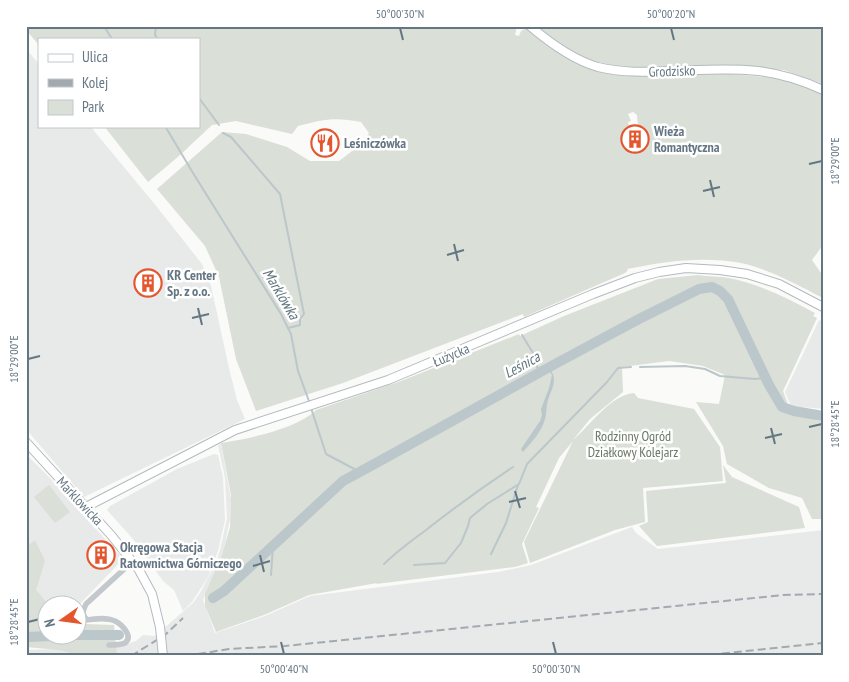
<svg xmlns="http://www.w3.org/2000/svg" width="849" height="682" viewBox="0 0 849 682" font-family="'PT Sans Narrow',sans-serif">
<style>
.built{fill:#e8e9e9}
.green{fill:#dadfd7;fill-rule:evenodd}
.water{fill:#bbc7cb}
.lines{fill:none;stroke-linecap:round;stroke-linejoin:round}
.stream{stroke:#bbc7cb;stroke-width:2}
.river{stroke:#bbc7cb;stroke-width:10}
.secondary-casing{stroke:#b3babf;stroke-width:10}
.street{stroke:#c3c8cc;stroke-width:5.5}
.secondary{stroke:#fff;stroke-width:8}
.rail{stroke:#a2aab0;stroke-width:2;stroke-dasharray:8 4;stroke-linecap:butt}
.secondary-bridge-casing{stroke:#b3babf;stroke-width:10;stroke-linecap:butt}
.secondary-bridge{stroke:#fff;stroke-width:8}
.ticks{fill:none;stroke:#657683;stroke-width:2}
.labels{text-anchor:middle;stroke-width:5;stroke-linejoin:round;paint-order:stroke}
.street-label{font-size:14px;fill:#657683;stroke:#fff}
.poi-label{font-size:14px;font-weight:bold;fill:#657683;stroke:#fff;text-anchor:start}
.park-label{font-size:14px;fill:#687a64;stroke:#fff}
.water-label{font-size:15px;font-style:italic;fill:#60757c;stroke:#fff}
.neatline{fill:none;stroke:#657683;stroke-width:2}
.ticks-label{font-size:12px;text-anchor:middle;fill:#657683}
</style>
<rect width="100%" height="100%" fill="#fafaf8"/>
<g class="built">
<path d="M26,49L39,64V126H90L157,207L202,264L211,286L229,368L237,400L245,419L84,497L26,429Z"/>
<path d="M819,320L823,322V409L791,406L785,392Z"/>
<path d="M221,444L231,499L230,519L223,553L203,600L215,633L265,616L310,596L498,572L531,565L632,527L636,533L658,549L823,530V656H26V650L118,647L136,641L143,635L155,636L193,603L200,593L215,564L220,550L227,518L225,478L218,445Z"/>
<path d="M26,454L46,474L123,559L78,606V604H49L44,602L36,590L35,540L26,547Z"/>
<path d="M214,454L218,455L223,477L225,520L218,551L208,577L192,602L183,611L174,590L163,581L133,539L107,510L110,506L177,469Z"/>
</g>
<g class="green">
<path d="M26,26H517L515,35L519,36L521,31L527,28L575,63L625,75L733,74L784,79L823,93V245L812,260L823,276V298C798,285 769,269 741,263C703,256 665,261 627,269L628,270L625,273L524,317L523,314L343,383L256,411L236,359L219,277L205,246L157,189L222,132L246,134L287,147L310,161H339L364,142L369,133L361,122C335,117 324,119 298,126L292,134L236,121L212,125L179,156L148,182L104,126H199V39H39V45L26,30ZM633,112L637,115C637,127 644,140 642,152L633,143L628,122L631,121L628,114Z"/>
<path d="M537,26H823V84L784,70L732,66L624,68L578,57Z"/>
<path d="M698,275C708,277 719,276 729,278C759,284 788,298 815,313L813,316L817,318L783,391L792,415L814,419L813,415L816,420L823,421V519H812L802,498L769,488L727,464L723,446L696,402L719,404L725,375L703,366L669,361L622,367L623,392L590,419L573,440C590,426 610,395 634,393L638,398L694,409L720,447L723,481L643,488L645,522L615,530L530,563L524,542L573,441L559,458L536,507L539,508L522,544L528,563L515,567L376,584L377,583L309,595L264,615L216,632L205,606V594L222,555L230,527L231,495L221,443C247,439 297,429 316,410L401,381L519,334L520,336L564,316L658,279Z"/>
<path d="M723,465L732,477L799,507L805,528L657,546L639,526L648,522L646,491L726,483Z"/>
<path d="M49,485L70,512L55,523L34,497Z"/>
<path d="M35,540L45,561L36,590L48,604V634H78V627L85,624L114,625L117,656H81L59,650L26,647V547Z"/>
</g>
<path class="water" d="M549,367C558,380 553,386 548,400C546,406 547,413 545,419C542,431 531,443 523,452L521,449L540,421L542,415L541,409L549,388L552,375L547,368Z"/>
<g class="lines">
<g class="stream">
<path d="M104,26L112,39"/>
<path d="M156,26L155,35L158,39"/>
<path d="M199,98L219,125"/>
<path d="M165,126L193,173L281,314L291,334L298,371L310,404"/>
<path d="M223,133L231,137L280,194L304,314L300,319V325L288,328"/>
<path d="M522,335L533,353L535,363L540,372"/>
<path d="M640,367L685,366L705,369L720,376L755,379L765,378"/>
<path d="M311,408L326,454L360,472"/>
<path d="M491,554L506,523L518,485"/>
<path d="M384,564C397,551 411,541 426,530C454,508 483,487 513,467"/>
<path d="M414,565L445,563L461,543L468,526L470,518L487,504L519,484L527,464L607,382L618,368L631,367"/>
<path d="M271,575L273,546"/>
</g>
<g class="river">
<path d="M213,598L224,591L343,481L378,462L555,364L639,319L699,289L712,287L720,291L728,299L769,385L782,407L794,411L823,416"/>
<path d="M26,637L74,635H119"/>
</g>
<g class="secondary-casing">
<g id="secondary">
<path d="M530,26C550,43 573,60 598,67C622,73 646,72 670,71C729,69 768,64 823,90"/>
<path d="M26,442L111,535L139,570L152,594L160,627"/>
<path d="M86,507L235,430L388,380L593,294L635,278L659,272L686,268L720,270L747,274L779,284L823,307"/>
</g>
</g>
<path class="street" d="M109,645C113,645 121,645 125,643C134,636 121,624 115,621C106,617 96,619 87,620C81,614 83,611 86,604L133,561"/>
<use href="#secondary" class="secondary"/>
<g class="rail">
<path d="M131,656L165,635L183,618"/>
<path d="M186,656L229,649L285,646L783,595L823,594"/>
<path d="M698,656L823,643"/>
</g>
<g class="secondary-bridge-casing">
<path id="secondary-bridge" d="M160,627L163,656"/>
</g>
<use href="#secondary-bridge" class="secondary-bridge"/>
</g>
<path class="ticks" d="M400,28L403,40M671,28L674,40M809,164L822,161M710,180L714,197M703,191L720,187M454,244L458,261M447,255L464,250M198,308L202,325M192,318L209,314M28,359L40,356M809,427L822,424M771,428L775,444M765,438L782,434M515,491L520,508M509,502L526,498M260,555L264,572M253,566L270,561M28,622L40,619M281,642L284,654M553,642L556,654"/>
<defs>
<g id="building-ring" transform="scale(1.4375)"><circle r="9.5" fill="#fff" stroke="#e4572e" stroke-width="1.5"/><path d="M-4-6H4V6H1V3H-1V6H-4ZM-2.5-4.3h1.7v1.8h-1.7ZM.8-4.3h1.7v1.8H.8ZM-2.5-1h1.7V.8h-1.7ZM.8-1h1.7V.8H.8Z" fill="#e4572e"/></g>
<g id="restaurant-ring" transform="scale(1.4375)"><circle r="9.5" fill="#fff" stroke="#e4572e" stroke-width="1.5"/><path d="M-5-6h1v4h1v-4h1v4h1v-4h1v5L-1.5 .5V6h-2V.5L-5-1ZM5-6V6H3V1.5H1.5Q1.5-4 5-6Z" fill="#e4572e"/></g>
</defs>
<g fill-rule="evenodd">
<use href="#building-ring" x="635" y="139"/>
<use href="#restaurant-ring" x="325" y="143"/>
<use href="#building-ring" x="148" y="283"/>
<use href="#building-ring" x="101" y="555"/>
</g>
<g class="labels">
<g class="street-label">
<text transform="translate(672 71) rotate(-2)" y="5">Grodzisko</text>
<text transform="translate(451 355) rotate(-23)" y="5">Łużycka</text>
<text transform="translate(80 501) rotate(47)" y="5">Marklowicka</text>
</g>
<g class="poi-label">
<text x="654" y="136">Wieża<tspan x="654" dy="16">Romantyczna</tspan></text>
<text x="344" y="148">Leśniczówka</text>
<text x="167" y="280">KR Center<tspan x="167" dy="16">Sp. z o.o.</tspan></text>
<text x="120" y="552">Okręgowa Stacja<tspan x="120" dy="16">Ratownictwa Górniczego</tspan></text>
</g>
<g class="park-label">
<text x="633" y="441">Rodzinny Ogród<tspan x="633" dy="16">Działkowy Kolejarz</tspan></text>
</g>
<g class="water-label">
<text transform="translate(281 294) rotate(59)" y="5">Marklówka</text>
<text transform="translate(522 365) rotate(-29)" y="5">Leśnica</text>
</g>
</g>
<rect width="849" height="682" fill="none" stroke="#ffffff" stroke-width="55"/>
<rect x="38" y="38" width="162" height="90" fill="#ffffff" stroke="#c1c8cd"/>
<rect x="48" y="54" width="25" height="8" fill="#ffffff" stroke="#c1c8cd"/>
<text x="82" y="62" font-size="15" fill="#657683">Ulica</text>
<rect x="48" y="79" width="25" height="8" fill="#a2aab0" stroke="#c1c8cd"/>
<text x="82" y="88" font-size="15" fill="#657683">Kolej</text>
<rect x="48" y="100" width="25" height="15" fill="#dadfd7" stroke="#c1c8cd"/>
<text x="82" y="112" font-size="15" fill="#657683">Park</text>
<g transform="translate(62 620) rotate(256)"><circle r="24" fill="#ffffff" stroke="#c1c8cd"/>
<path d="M0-4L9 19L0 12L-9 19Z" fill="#e4572e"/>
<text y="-8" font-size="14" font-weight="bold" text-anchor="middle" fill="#657683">N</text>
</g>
<rect x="28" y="28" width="794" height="626" class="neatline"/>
<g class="ticks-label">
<text x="400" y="18">50°00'30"N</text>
<text x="671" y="18">50°00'20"N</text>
<text transform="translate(835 161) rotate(-90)" y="4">18°29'00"E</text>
<text transform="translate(14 359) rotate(-90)" y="4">18°29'00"E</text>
<text transform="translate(835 424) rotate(-90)" y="4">18°28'45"E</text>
<text transform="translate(14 622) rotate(-90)" y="4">18°28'45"E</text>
<text x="284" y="673">50°00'40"N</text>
<text x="556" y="673">50°00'30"N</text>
</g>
</svg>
